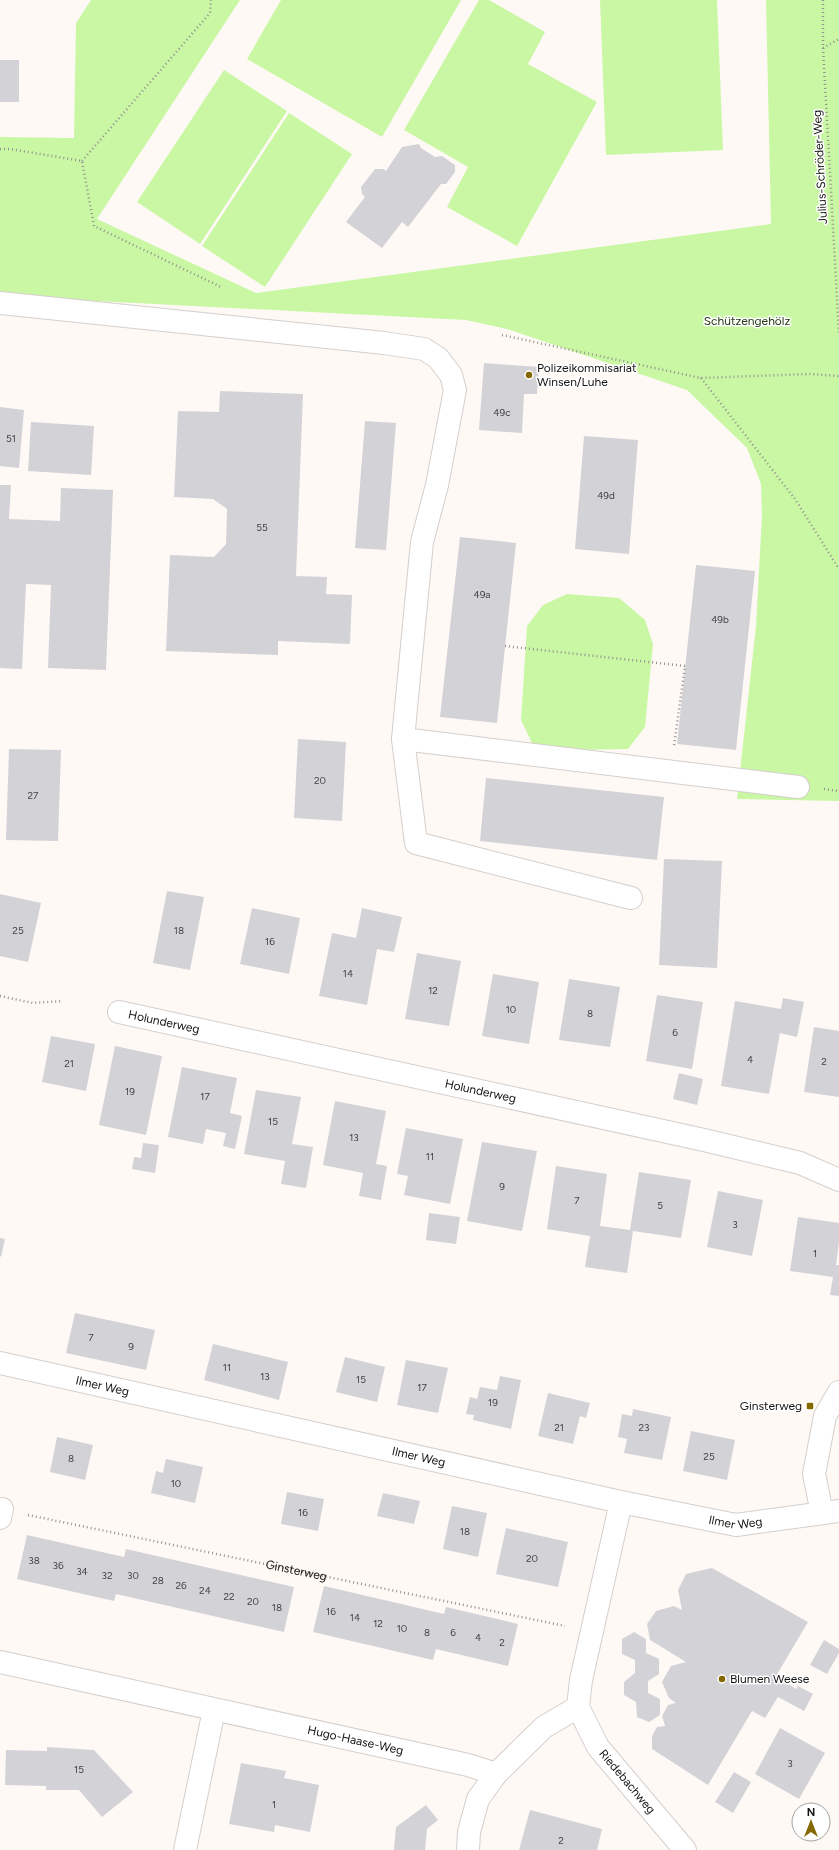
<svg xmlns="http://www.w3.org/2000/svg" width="839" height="1850" viewBox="0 0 839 1850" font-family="Figtree,sans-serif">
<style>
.green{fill:#c9f7a3}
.building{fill:#d3d2d7}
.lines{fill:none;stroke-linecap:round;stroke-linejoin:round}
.minor-casing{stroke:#d4cfcc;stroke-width:24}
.path{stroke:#95918f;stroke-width:2.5;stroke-dasharray:1 3;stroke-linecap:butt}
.minor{stroke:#fff;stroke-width:22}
.poi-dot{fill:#846902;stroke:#fff;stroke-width:1.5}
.labels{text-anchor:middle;stroke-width:3;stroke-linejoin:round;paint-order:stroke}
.number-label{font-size:10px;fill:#444343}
.street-label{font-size:12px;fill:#151312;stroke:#fff}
.park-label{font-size:12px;fill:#243612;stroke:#fff}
.poi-label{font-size:12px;fill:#151312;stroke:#fff;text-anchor:start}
</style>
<rect width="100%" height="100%" fill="#fff9f6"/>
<g class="green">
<path d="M91,0H240L97,219L256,293L771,224L766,0H839V801L737,799L756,626L762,515L761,484L747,448L687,390L507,329L466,320L0,296V137L74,138L76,23Z"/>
<path d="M281,0H461L382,137L247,59Z"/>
<path d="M479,0H489L545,32L528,64L597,102L517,246L447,207L468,167L404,130Z"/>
<path d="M600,0H717L723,150L606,155Z"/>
<path d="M224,70L287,111L200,244L137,202Z"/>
<path d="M289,113L352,154L265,287L202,246Z"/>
<path d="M567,594L619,598L645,620L653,644L645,727L628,749L577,750L532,743L521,720L527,626L543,605Z"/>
</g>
<g class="building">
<rect x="0" y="60" width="19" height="42"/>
<path d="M419,144L421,148L435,157L442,156L455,165V172L446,184H441L408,227L402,222L382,248L346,222L365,197L362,194L361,187L375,169H383L386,171L402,147Z"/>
<path d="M484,363L539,367L537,394H524L522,433L479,430Z"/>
<path d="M220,391L303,394L296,576L327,577L326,594L352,595L350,644L278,641V655L166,651L170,555L214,557L226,544L227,509L213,499L174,497L178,411L219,412Z"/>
<path d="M0,407L24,410L19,468L0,466Z"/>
<path d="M365,421L396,423L386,550L355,548Z"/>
<path d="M31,422L94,426L91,475L28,471Z"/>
<path d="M584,436L638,440L629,554L575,549Z"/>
<path d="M0,485H11L9,519L60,521L61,488L113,490L106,670L48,668L51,585L26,584L22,669L0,668Z"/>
<path d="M460,537L516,543L497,723L440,717Z"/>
<path d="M696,565L755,571L736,750L677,744Z"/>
<path d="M298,739L346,742L342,821L294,818Z"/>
<path d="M9,749L61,750L58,841L6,840Z"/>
<path d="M486,778L664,797L657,860L480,841Z"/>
<path d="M664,859L722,861L717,968L659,965Z"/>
<path d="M167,891L204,897L190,970L153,963Z"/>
<path d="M0,894L41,903L28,962L0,956Z"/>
<path d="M252,908L300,918L289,974L240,964Z"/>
<path d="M362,908L402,917L394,952L377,949L367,1005L319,996L332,933L356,938Z"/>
<path d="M417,953L461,961L449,1026L405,1019Z"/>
<path d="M493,974L539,982L529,1044L482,1036Z"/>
<path d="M569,979L620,987L610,1047L559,1040Z"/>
<path d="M657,995L703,1002L692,1069L646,1061Z"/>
<path d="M783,998L804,1002L797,1037L780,1033L769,1094L721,1086L735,1001L781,1009Z"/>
<path d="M814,1027L839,1031V1097L804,1092Z"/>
<path d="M51,1036L95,1044L86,1091L42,1082Z"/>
<path d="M115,1046L162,1056L146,1135L99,1125Z"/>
<path d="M182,1067L237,1078L230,1113L242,1116L235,1149L223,1146L226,1133L206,1129L203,1144L168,1137Z"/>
<path d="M679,1073L703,1079L697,1105L673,1099Z"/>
<path d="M256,1090L301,1097L292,1144L313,1147L306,1188L281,1184L285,1161L244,1154Z"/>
<path d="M335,1101L386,1111L376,1164L387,1166L381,1200L359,1196L363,1173L323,1165Z"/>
<path d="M406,1128L463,1139L450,1204L404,1195L408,1176L397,1174Z"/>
<path d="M482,1142L537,1151L522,1231L467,1221Z"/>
<path d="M143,1143L159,1145L155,1173L132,1169L134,1157L141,1158Z"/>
<path d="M556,1166L607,1174L600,1226L630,1230L639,1172L691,1180L681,1238L633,1231L627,1273L585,1267L590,1236L547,1229Z"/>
<path d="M718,1191L763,1200L752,1256L707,1247Z"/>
<path d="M429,1213L460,1217L456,1244L426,1240Z"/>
<path d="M798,1217L839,1223V1242L836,1265H839V1296L830,1295L833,1277L790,1271Z"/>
<path d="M0,1238L5,1239L1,1257L0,1256Z"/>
<path d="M75,1313L155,1330L146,1370L66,1353Z"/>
<path d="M213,1344L288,1362L279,1400L204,1380Z"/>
<path d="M345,1357L385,1367L377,1402L336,1392Z"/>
<path d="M406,1360L448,1368L438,1413L397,1405Z"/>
<path d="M500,1376L521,1380L511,1429L473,1420L474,1415L466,1414L470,1397L477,1399L480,1387L497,1390Z"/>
<path d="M548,1393L590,1403L586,1418L580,1416L573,1444L538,1436Z"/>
<path d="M633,1409L671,1417L662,1460L624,1453L627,1439L618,1437L622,1414L632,1416Z"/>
<path d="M691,1431L735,1440L727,1480L683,1471Z"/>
<path d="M57,1437L93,1445L85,1480L50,1472Z"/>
<path d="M166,1459L203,1467L195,1503L151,1493L156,1471L163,1473Z"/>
<path d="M287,1492L324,1499L318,1531L281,1524Z"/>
<path d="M383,1493L420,1501L414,1524L377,1516Z"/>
<path d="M452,1506L487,1513L478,1557L443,1549Z"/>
<path d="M506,1528L568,1542L558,1587L496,1574Z"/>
<path d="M27,1535L124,1557L126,1549L294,1587L284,1632L116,1594L114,1601L17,1579Z"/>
<path d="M712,1568L808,1622L776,1676L796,1689L798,1686L813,1694L804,1711L778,1697L765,1718L752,1711L708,1785L652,1749V1736L657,1727L665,1726L662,1716L668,1705L676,1703L669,1698L662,1682L671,1666L686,1662L650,1640L647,1624L656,1611L674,1606L682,1610L678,1590L686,1574Z"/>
<path d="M324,1586L444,1614L446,1607L518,1624L508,1666L436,1649L433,1660L313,1632Z"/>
<path d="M634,1632L646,1639V1653L659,1659V1674L648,1681V1693L660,1699V1715L649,1722L637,1717L636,1702L624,1695V1682L635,1673V1660L622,1654V1639Z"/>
<path d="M824,1640L839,1649V1653L827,1674L810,1665Z"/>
<path d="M780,1728L825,1753L799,1799L755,1774Z"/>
<path d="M47,1747L94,1750L133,1792L102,1817L79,1790H46V1786L5,1785L6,1750L47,1751Z"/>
<path d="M241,1763L286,1771L284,1778L319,1785L310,1832L275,1825L274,1832L229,1824Z"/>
<path d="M734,1772L751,1782L733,1813L715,1802Z"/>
<path d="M426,1805L438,1820L427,1829L425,1850H394L396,1827Z"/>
<path d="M530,1810L602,1829L597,1850H519Z"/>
</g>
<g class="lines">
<g class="minor-casing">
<g id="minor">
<path d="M0,303L384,343L424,349L438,358L451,375L455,390L437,485L422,542L403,739L798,787"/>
<path d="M403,739L416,843L631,898"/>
<path id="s2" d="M119,1012L704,1140L800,1163L839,1180"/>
<path id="s3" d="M0,1363L621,1502L736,1525L839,1511"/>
<path d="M822,1513L814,1474L825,1416L839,1392"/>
<path d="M0,1518L2,1509"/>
<path id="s4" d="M0,1662L468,1765L496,1774"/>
<path d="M578,1707L581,1680L621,1502"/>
<path id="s5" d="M578,1707L598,1747L685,1850"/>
<path d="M185,1850L214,1710"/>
<path d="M468,1850L469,1832L478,1799L496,1774L544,1727L578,1707"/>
</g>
</g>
<g class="path">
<path d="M823,0V48L839,334"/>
<path d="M823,48L839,39"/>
<path d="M0,149H10L82,161L94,226L221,287"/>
<path d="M82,161L210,13L211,0"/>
<path d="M502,335L701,378L809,374L839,376"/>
<path d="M701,378L795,499L839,569"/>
<path d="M505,646L685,666L674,746"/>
<path d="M824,789L839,791"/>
<path d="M0,996L33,1003L63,1001"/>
<path id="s1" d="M28,1515L565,1626"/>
</g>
<use href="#minor" class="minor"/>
</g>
<g class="poi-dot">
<circle cx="529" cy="375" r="4"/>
<rect x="806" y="1402" width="8" height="8" rx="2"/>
<circle cx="722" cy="1679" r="4"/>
</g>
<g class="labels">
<g class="number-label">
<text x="502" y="416">49c</text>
<text x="11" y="442">51</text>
<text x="606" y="499">49d</text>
<text x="262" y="531">55</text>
<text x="482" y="598">49a</text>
<text x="720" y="623">49b</text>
<text x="320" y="784">20</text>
<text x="33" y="799">27</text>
<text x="18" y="934">25</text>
<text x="179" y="934">18</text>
<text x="270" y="945">16</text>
<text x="348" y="977">14</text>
<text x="433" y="994">12</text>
<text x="511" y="1013">10</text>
<text x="590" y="1017">8</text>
<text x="675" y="1036">6</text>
<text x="750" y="1063">4</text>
<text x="824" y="1065">2</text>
<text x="69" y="1067">21</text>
<text x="130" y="1095">19</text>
<text x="205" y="1100">17</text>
<text x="273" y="1125">15</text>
<text x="354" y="1141">13</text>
<text x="430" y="1160">11</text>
<text x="502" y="1190">9</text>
<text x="577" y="1204">7</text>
<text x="660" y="1209">5</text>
<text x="735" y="1228">3</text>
<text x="815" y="1257">1</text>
<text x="91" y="1341">7</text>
<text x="131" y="1350">9</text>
<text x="227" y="1371">11</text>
<text x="265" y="1380">13</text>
<text x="361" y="1383">15</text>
<text x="422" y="1391">17</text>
<text x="493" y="1406">19</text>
<text x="559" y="1431">21</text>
<text x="644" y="1431">23</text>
<text x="709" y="1460">25</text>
<text x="71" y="1462">8</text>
<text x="176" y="1487">10</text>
<text x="303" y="1516">16</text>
<text x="465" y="1535">18</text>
<text x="532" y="1562">20</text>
<text x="34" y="1564">38</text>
<text x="58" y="1569">36</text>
<text x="82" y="1575">34</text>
<text x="107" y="1579">32</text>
<text x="133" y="1579">30</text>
<text x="158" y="1584">28</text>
<text x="181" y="1589">26</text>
<text x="205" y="1594">24</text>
<text x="229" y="1600">22</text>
<text x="253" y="1605">20</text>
<text x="277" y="1611">18</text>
<text x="331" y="1615">16</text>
<text x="355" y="1621">14</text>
<text x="378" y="1627">12</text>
<text x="402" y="1632">10</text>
<text x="427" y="1636">8</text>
<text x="453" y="1636">6</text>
<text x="478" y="1641">4</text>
<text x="502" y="1646">2</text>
<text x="790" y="1767">3</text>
<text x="79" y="1773">15</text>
<text x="274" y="1808">1</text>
<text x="561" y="1844">2</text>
</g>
<g class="street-label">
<text transform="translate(820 167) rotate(-93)" y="4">Julius-Schröder-Weg</text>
<text dy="4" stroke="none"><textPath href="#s2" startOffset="46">Holunderweg</textPath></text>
<text dy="4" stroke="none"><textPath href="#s2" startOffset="370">Holunderweg</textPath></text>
<text dy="4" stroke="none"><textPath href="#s3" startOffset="105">Ilmer Weg</textPath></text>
<text dy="4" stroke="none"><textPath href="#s3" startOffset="429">Ilmer Weg</textPath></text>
<text dy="4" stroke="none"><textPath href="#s3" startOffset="753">Ilmer Weg</textPath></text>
<text dy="4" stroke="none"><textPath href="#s1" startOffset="274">Ginsterweg</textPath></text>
<text dy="4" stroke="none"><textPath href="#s4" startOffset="364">Hugo-Haase-Weg</textPath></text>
<text dy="4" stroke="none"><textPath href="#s5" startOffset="90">Riedebachweg</textPath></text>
</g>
<g class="park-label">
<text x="747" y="325">Schützengehölz</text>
</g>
<g class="poi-label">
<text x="537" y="372">Polizeikommisariat<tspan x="537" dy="14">Winsen/Luhe</tspan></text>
<text x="802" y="1410" text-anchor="end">Ginsterweg</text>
<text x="730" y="1683">Blumen Weese</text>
</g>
</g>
<g transform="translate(811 1822)"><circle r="19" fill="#ffffff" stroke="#a1a1a0"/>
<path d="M0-3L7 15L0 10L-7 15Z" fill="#846902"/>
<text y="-6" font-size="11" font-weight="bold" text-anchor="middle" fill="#151312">N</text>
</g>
</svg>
